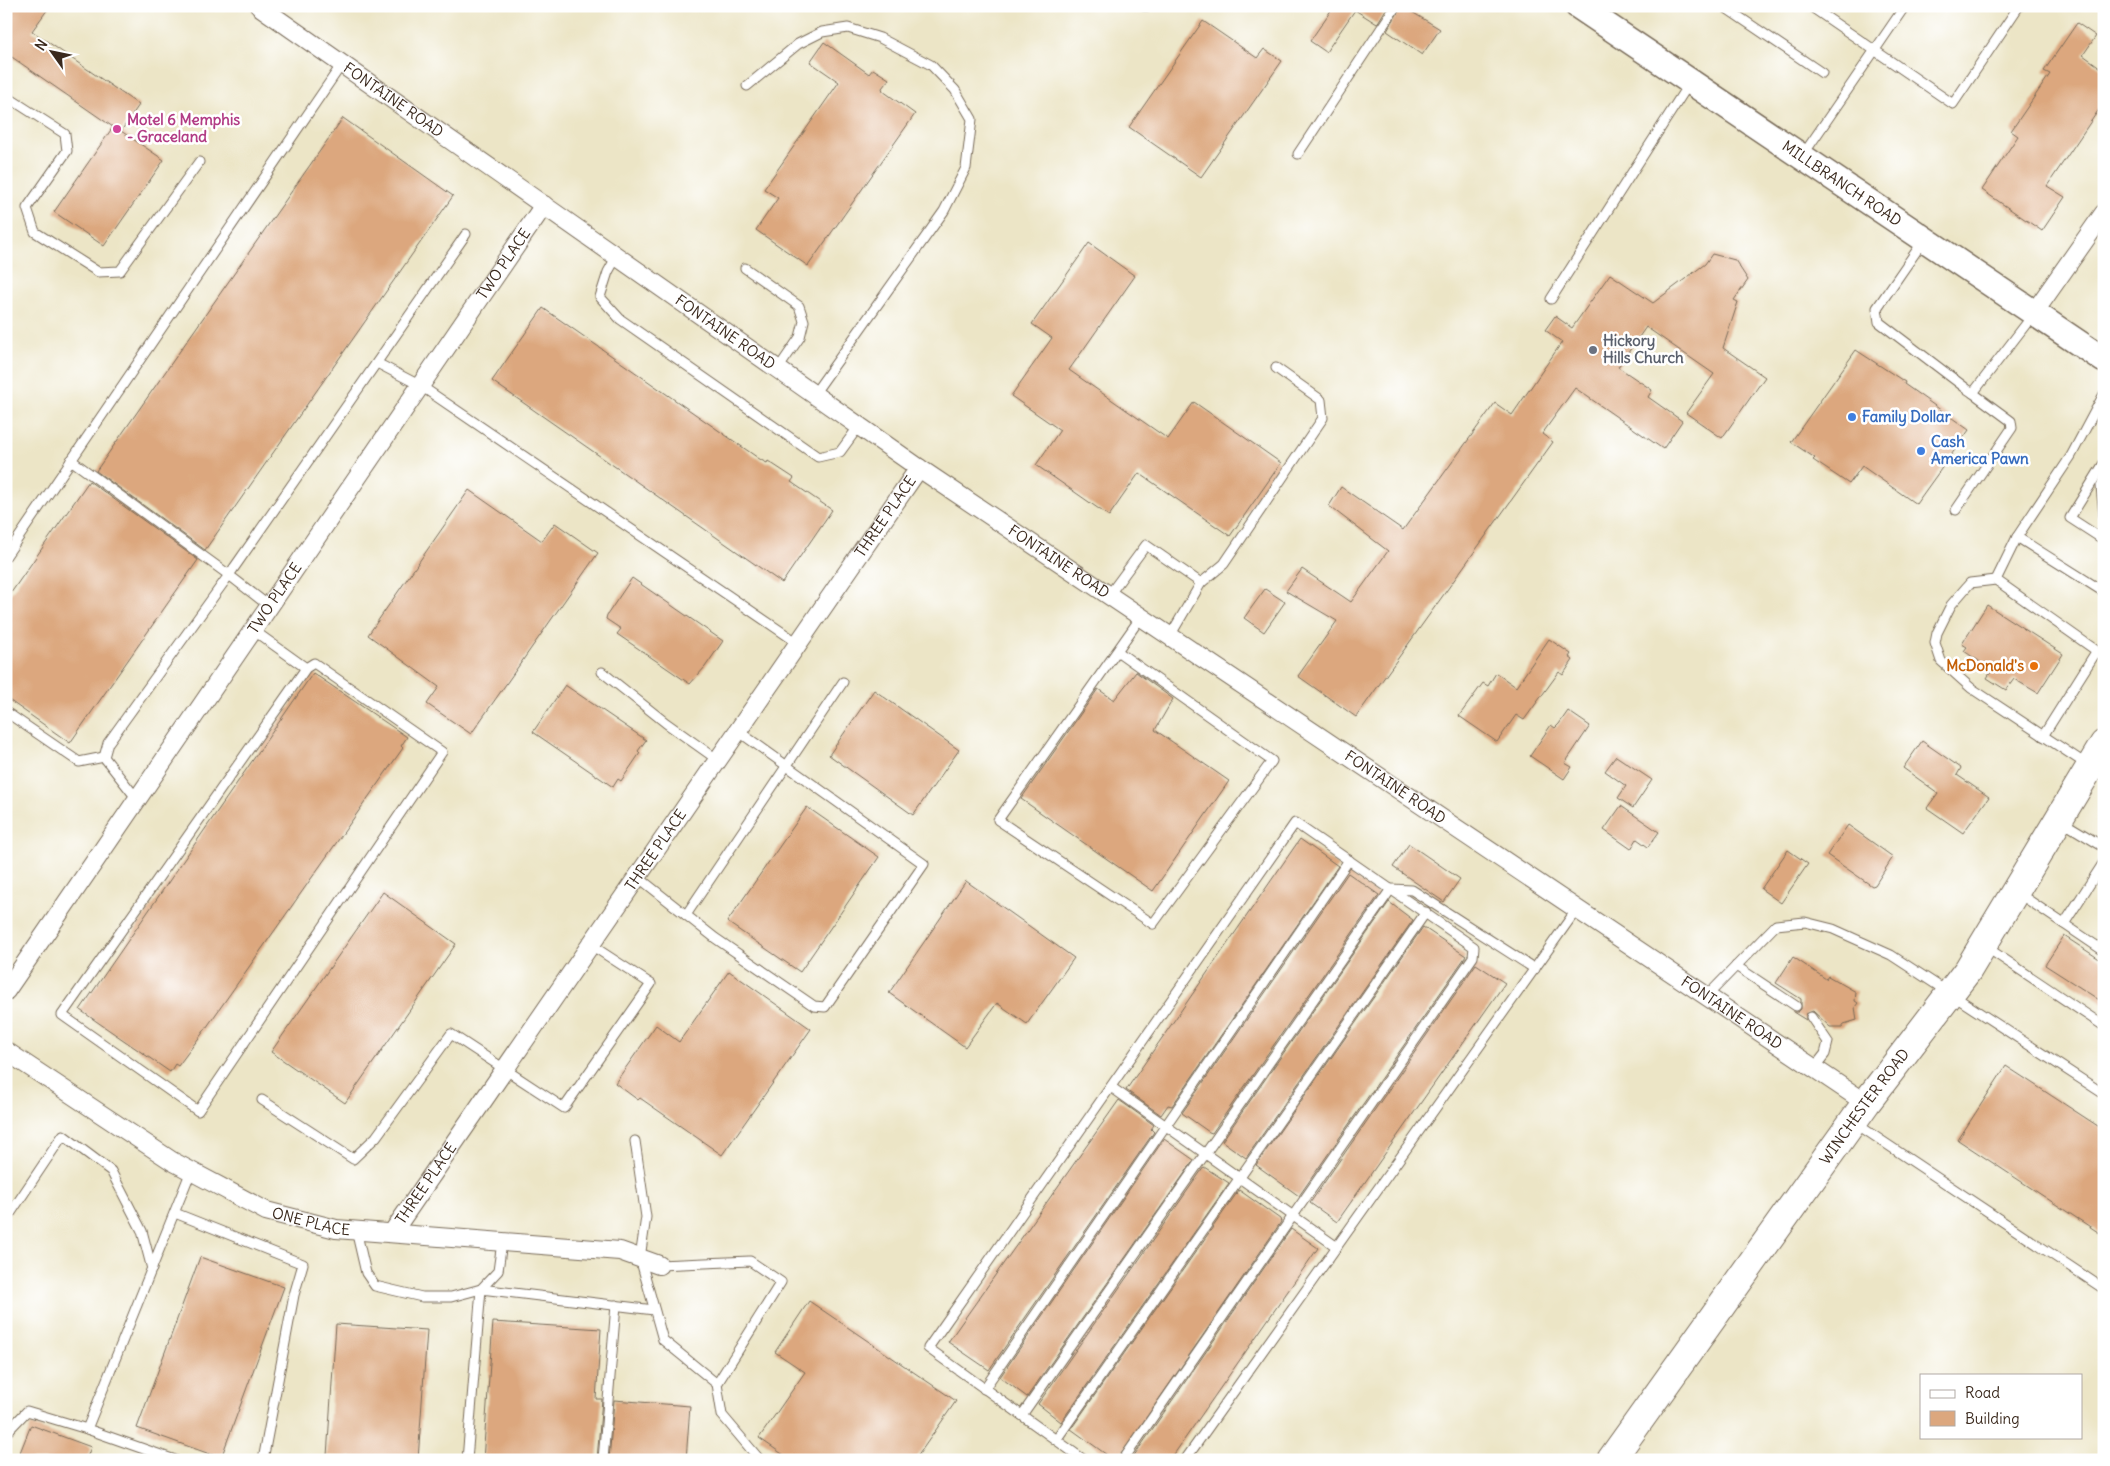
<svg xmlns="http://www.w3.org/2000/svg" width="2110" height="1466" viewBox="0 0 2110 1466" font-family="Delius,sans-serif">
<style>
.building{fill:#dca77e}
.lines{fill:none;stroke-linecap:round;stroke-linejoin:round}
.service-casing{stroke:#796b59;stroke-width:11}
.minor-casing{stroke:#796b59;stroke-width:20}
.secondary-casing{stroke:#796b59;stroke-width:28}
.primary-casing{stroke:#796b59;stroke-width:30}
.service{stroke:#fff;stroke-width:9}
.minor{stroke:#fff;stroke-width:18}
.secondary{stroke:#fff;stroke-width:25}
.primary{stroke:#fff;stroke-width:28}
.hotel-dot{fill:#d1479c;stroke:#fff;stroke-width:2}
.worship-dot{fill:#6b7280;stroke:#fff;stroke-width:2}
.shop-dot{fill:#3f7fe0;stroke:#fff;stroke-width:2}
.food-dot{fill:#e8710a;stroke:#fff;stroke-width:2}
.labels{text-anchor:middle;stroke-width:5;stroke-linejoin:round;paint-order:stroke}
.street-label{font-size:15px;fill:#3b2a1e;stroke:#fff}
.hotel-label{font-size:15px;font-weight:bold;fill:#b23c85;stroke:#fff;text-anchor:start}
.worship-label{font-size:15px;font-weight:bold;fill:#5b616d;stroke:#fff;text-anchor:start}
.shop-label{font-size:15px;font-weight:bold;fill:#366cbe;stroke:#fff;text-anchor:start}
.food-label{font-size:15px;font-weight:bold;fill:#c56008;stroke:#fff;text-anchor:end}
</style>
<rect width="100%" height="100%" fill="#fff"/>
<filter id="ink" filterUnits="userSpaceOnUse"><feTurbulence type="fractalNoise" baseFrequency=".02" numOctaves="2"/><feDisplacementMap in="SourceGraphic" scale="10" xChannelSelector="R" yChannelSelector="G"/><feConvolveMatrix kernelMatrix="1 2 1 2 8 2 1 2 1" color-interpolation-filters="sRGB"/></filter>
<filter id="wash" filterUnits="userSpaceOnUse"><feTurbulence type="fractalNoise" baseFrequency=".0096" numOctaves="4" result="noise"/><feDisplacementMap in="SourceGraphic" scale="20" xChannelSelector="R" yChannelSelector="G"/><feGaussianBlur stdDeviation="1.12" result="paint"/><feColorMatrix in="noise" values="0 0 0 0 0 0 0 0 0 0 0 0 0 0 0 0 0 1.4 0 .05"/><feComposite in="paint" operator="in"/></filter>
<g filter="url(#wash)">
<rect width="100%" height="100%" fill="#ece5c6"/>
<g id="blocks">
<g class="building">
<path d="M6,6H50L32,31L139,105L121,131L164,160L104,246L54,212L113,127L6,53Z"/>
<path d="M1334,6H1388L1377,24L1355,10L1326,52L1310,41Z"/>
<path d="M1402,6L1440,29L1422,55L1387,31Z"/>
<path d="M1203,21L1257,58L1264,49L1282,61L1201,177L1129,127Z"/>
<path d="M2077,23L2096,36L2083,55L2104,70V102L2047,186L2065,197L2042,231L1982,190L2018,136L2011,131L2050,74L2044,71Z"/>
<path d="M824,42L869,74L873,69L889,79L882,88L883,91L915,114L808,266L756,230L778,198L764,189L839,82L810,62Z"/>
<path d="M343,118L453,196L205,550L96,471Z"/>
<path d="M1089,243L1135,276L1069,370L1168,439L1194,402L1281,463L1230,536L1139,473L1109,516L1036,465L1060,430L1011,396L1052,338L1032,324Z"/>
<path d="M1712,254L1735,260L1748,280L1734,300L1738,302L1723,348L1765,377L1722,438L1686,413L1714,374L1646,327L1618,367L1652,390L1648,397L1682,421L1663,449L1575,388L1542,434L1553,442L1356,717L1298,676L1337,621L1286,591L1302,569L1351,602L1388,551L1329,506L1341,487L1403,530L1495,403L1512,415L1562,342L1545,330L1555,316L1572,328L1610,274L1653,303L1705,264Z"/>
<path d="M543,308L761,460L767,463L768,461L794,478L791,482L832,510L782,583L492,381Z"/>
<path d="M1856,350L1905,382L1904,384L1969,430L1916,504L1862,466L1849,484L1813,460L1815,458L1791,442Z"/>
<path d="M89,481L198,560L70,743L6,698V600Z"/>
<path d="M469,490L542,541L555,523L598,553L471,734L427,704L439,687L368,635Z"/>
<path d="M632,578L723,641L705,667L690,684L617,634L621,629L606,619L607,615Z"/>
<path d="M1265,589L1285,602L1264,632L1244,618Z"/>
<path d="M1987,605L2063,654L2038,693L2014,679L2006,690L1987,678L1992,670L1964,651L1967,647L1962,644Z"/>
<path d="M1549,639L1571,654L1569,657L1573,660L1563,675L1559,672L1524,720L1516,715L1497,742L1459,716L1483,683L1488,686L1496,673L1516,687Z"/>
<path d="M1136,672L1173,699L1155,730L1229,781L1153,891L1021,799L1098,689L1114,700Z"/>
<path d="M313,673L407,737L401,746L403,748L204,1031L178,1066L175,1064L170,1072L80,1010Z"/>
<path d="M565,685L646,740L638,751L640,753L621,781L618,779L613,787L533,732Z"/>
<path d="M874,690L959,750L913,815L829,755Z"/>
<path d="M1568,711L1590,726L1565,763L1572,767L1564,779L1530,756L1551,725L1555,728L1559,724Z"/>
<path d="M1922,741L1961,768L1957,775L1989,797L1963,833L1927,808L1938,793L1903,768Z"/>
<path d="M1616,756L1652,780L1633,808L1618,798L1626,786L1605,771Z"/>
<path d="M1621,806L1659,832L1648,847L1637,839L1631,849L1604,830Z"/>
<path d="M807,807L879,857L800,972L727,922Z"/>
<path d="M1848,825L1893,857L1875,885L1872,886L1827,855Z"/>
<path d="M1300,839L1338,866L1172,1106L1168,1105L1161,1115L1126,1090Z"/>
<path d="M1409,844L1460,879L1444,902L1393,867Z"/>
<path d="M1788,850L1808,864L1781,903L1761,889Z"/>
<path d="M1348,873L1379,895L1212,1133L1209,1132L1182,1113Z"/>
<path d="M966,881L1074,958L1027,1024L997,1003L965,1047L889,993Z"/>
<path d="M383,892L456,944L345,1103L271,1052Z"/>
<path d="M1389,902L1413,920L1246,1158L1222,1141Z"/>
<path d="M1423,927L1466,956L1299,1196L1256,1165Z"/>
<path d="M2064,936L2104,962V1003L2045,965Z"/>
<path d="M1793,957L1826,979L1828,976L1856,992L1855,1001L1858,1003L1855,1007L1857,1020L1844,1024L1842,1027H1830L1813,1011L1806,1014V1020L1793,1012H1798L1801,1009V999L1776,983Z"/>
<path d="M1476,964L1505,983L1337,1222L1310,1203Z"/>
<path d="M729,971L811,1029L722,1155L640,1098L638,1100L615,1083L656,1025L679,1042Z"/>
<path d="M2006,1066L2104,1130V1236L1958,1140Z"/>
<path d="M1119,1100L1154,1125L1151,1129L1154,1132L989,1370L948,1342Z"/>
<path d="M1164,1139L1194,1160L1027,1397L1000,1377Z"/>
<path d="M1204,1167L1229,1183L1061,1422L1038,1404Z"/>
<path d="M1239,1190L1280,1219L1281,1222L1117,1460H1114L1071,1429Z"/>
<path d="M1291,1229L1318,1248L1170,1460H1131Z"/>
<path d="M200,1257L284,1287L221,1458L137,1428Z"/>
<path d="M809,1301L956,1401L915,1460H791L759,1438L805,1372L775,1352Z"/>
<path d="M493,1322L601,1329L596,1399H602L597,1460H483Z"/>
<path d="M336,1324L427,1330L418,1460L327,1456Z"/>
<path d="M614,1400L690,1406L686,1460H609Z"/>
<path d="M31,1425L91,1447L86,1460H17Z"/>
</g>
</g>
</g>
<g filter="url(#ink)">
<use href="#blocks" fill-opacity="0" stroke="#796b59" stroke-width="1"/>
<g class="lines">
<g class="service-casing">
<g id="service">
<path d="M1144,6H1147"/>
<path d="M1723,6L1822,73"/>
<path d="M1810,6L1953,104L2019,6"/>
<path d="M747,86L798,44L822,32L848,28L880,38L931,65L955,90L972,119L966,168L944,211L814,394"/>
<path d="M6,96L65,134L67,151L27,208L35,232L98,272L120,271L199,162"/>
<path d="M1298,154L1396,6"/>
<path d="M1803,155L1905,6"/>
<path d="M1924,240L1877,308L1879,322L1967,389L1973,393L2033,315"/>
<path d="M617,256L608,272L600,297L620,319L818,457L840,452L859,426"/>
<path d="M745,268L799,306L804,321L800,337L778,369"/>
<path d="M1551,299L1690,82"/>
<path d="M377,363L421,386L798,643"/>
<path d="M71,460L229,575L108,743L104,757L137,799"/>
<path d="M2104,463L2070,518L2104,540"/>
<path d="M2104,480L2101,486L2104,516"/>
<path d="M1956,510L2012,428L2011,421L1973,393"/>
<path d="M2017,537L2104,592"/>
<path d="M6,556L342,64"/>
<path d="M1996,580L2017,537L2071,456L2104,394"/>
<path d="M1201,583L1224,564L1323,418L1321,400L1276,368"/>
<path d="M1109,595L1146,545L1201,583L1170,636"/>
<path d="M269,606L229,575L466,234"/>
<path d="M253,630L306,668L62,1015L198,1111L442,752L314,663L306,668"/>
<path d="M1117,651L1272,761L1153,924L998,820L1141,617"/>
<path d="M602,672L666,723L718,760"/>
<path d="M6,712L79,762L104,757"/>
<path d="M2043,736L2096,652"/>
<path d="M2089,766L1971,688L1941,661L1935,643L1937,633L1951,605L1970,583L1996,580L2104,656"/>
<path d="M2061,821L2104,847"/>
<path d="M638,877L715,938L814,1006L825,1007L924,864L738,731"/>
<path d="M2018,893L2104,951"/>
<path d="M686,915L843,682"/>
<path d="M2064,924L2104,862"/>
<path d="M1986,947L2104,1026"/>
<path d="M1736,966L1796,1006"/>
<path d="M1707,996L1776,925L1805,922L1833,929L1891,955L2104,1094"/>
<path d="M1811,1017L1828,1042L1825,1054L1814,1068"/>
<path d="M1111,1087L1337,1247"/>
<path d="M262,1100L353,1159L376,1137L451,1034L564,1108L651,984L591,945"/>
<path d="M1855,1123L2104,1289"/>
<path d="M635,1141L646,1217L640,1258L663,1340L717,1384L722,1415L760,1460"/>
<path d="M175,1213L303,1264L294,1295L263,1460"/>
<path d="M6,1220L63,1135L111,1171L142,1231L152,1269"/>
<path d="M356,1230L366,1273L375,1286L422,1297H451L481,1289L498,1271L502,1242"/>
<path d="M659,1265L750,1261L781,1282L717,1384"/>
<path d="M984,1389L1349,860"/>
<path d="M1022,1415L1391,889L1412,890L1535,969"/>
<path d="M87,1429L175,1460"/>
<path d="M6,1433L27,1411L87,1429L191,1171"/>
<path d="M1056,1440L1426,912"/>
<path d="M467,1460L481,1289L654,1310"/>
<path d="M603,1460L616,1305"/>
<path d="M1084,1460L928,1348L1295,823L1474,947L1473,957L1123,1460"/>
<path d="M1185,1460L1577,909"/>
</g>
</g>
<g class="minor-casing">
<g id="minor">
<path id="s1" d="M259,6L919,468L1866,1103"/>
<path d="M2033,314L2104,213"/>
<path id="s2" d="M6,991L544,205"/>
<path id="s3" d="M6,1051L172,1161L266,1211L336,1229L620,1251L659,1265"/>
<path id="s4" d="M392,1233L919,468"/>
</g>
</g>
<g class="secondary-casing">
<g id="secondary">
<path id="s5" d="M1578,6L2104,360"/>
</g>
</g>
<g class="primary-casing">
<g id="primary">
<path id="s6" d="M1611,1460L1866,1103L1968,970L2104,744"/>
</g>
</g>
<use href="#service" class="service"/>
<use href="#minor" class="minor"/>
<use href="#secondary" class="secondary"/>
<use href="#primary" class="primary"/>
</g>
</g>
<circle class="hotel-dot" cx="117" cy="129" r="5"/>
<circle class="worship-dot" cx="1593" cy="350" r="5"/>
<g class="shop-dot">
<circle cx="1852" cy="417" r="5"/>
<circle cx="1921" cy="451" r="5"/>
</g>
<circle class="food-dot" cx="2034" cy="666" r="5"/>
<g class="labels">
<g class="street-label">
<text dy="5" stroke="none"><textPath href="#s1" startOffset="164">FONTAINE ROAD</textPath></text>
<text dy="5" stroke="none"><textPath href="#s5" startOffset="318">MILLBRANCH ROAD</textPath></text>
<text dy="5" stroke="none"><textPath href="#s2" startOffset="881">TWO PLACE</textPath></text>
<text dy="5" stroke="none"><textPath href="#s1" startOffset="569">FONTAINE ROAD</textPath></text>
<text dy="5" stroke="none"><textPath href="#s4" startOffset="870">THREE PLACE</textPath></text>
<text dy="5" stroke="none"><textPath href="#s1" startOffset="974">FONTAINE ROAD</textPath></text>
<text dy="5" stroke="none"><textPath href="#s2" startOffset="476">TWO PLACE</textPath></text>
<text dy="5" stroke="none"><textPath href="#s1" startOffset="1379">FONTAINE ROAD</textPath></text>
<text dy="5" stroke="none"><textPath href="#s4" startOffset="465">THREE PLACE</textPath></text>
<text dy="5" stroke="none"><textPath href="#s1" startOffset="1784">FONTAINE ROAD</textPath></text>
<text dy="5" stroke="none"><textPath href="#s6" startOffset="435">WINCHESTER ROAD</textPath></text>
<text dy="5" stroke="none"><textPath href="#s4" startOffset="60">THREE PLACE</textPath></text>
<text dy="5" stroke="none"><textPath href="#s3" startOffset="352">ONE PLACE</textPath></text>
</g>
<g class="hotel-label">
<text x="127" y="125">Motel 6 Memphis<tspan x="127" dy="17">- Graceland</tspan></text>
</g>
<g class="worship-label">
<text x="1603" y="346">Hickory<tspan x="1603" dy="17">Hills Church</tspan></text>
</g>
<g class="shop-label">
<text x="1862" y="422">Family Dollar</text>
<text x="1931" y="447">Cash<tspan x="1931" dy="17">America Pawn</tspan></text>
</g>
<g class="food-label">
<text x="2024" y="671">McDonald's</text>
</g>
</g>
<rect width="2110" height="1466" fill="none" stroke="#fff" stroke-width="25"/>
<rect x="1920" y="1374" width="162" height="65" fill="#ffffff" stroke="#b1aaa5"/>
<rect x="1930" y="1390" width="25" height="8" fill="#ffffff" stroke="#b1aaa5"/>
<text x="1965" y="1398" font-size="15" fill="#3b2a1e">Road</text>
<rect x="1930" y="1411" width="25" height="15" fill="#dca77e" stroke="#b1aaa5"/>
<text x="1965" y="1424" font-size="15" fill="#3b2a1e">Building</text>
<g transform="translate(52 52) rotate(303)" stroke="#ffffff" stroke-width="4" paint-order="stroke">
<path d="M0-4L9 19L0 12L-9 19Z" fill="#3b2a1e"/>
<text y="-8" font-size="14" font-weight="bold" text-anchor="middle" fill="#3b2a1e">N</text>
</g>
</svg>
